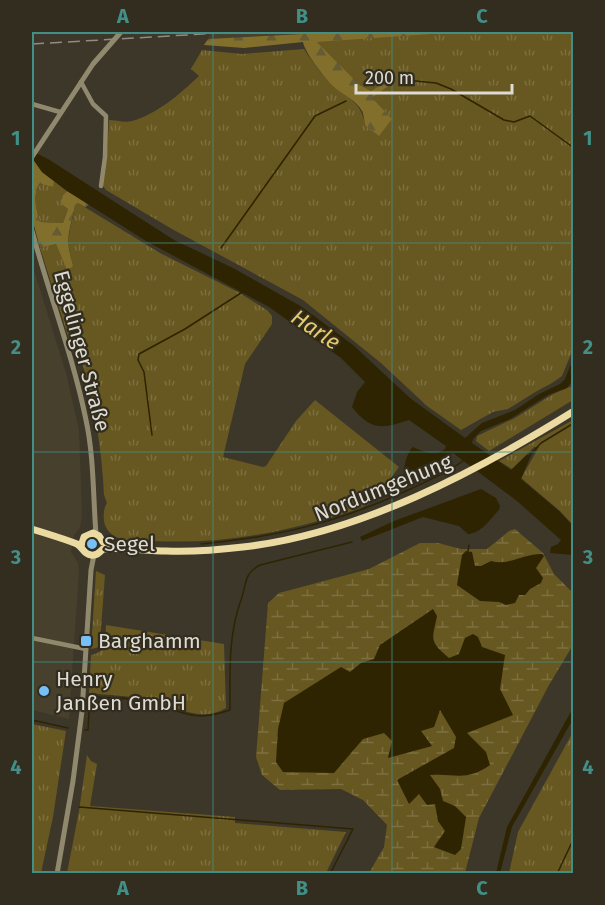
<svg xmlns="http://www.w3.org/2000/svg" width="605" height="905" viewBox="0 0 605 905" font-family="'Fira Sans',sans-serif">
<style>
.built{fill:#47402c}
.grass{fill:url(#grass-tufts)}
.forest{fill:url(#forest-firs)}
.wetland{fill:url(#wetland-marsh)}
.water{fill:#2e2401}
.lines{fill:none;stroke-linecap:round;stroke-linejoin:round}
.stream{stroke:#2e2401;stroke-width:1.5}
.minor{stroke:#91896e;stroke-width:4.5}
.tertiary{stroke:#91896e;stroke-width:5}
.primary{stroke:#ebdaa1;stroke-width:7}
.rail{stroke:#908c81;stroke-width:1.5;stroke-dasharray:12 6;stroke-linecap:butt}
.grid{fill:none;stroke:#428f87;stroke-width:1.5;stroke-opacity:0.55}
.poi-dot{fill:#77bff7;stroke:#322d1f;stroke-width:2}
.labels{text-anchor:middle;stroke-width:4.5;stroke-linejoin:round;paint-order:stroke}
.street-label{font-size:21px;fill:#dddbd2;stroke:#322d1f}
.poi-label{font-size:21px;fill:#dddbd2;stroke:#322d1f;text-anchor:start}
.water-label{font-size:22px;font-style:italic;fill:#e7ca6b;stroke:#322d1f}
.neatline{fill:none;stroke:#428f87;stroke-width:2}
.grid-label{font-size:20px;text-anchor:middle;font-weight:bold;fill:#428f87}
</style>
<defs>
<pattern id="grass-tufts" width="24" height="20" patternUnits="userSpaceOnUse" patternTransform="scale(1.5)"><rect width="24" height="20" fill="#675720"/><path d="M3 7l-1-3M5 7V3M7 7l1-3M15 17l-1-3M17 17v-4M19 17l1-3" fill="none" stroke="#7c6f40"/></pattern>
<pattern id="forest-firs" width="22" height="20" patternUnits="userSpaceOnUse" patternTransform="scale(1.5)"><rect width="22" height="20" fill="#826f2b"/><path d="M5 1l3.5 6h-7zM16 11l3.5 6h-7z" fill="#655b34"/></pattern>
<pattern id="wetland-marsh" width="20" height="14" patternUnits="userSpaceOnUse" patternTransform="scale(1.5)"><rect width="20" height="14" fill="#675720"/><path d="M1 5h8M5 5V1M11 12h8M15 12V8" fill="none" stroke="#7c6f40"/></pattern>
</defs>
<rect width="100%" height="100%" fill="#3c3729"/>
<g class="built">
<path d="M211,32H342L208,39Z"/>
<path d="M32,264L66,373L79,430L82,516L80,528L74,535L71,552L78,563L79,570L69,719L32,710Z"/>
</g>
<g class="grass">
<path d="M431,32H573V349L562,376L552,383L537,391L508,409L493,412L461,430L427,406L381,363L303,300L172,229L106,190L103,186L107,153L109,120C116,120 125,123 132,121C156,115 181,93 199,76L191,69L202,50L242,54L304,49C312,61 323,77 334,86C350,101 361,101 365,125L372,98L394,82L392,78L371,91L360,85L316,41Z"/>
<path d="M54,181L67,191L63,195L68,209L63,223L40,222C36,208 32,196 40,184L52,187Z"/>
<path d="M78,203L160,253L238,292L267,310L272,316V324L245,364L223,457L263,467L266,466L296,421L315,400L399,467C392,476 377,500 367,505C352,512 334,517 318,521C265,536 210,544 154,541C138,541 112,544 105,525C103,518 103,509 107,503L104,495C102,446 93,398 79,352H73L40,248L56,244L66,268L73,265C64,238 71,231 75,205Z"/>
<path d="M569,387H573V400L489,451L476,441L477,436L515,418L553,394Z"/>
<path d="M573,420V525L560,511L521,478L539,447H534L512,469L499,461Z"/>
<path d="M96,571L105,575L100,642L99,647L91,649Z"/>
<path d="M106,625L224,644L226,708C198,724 177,705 150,700C130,696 109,695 89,693L91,655C109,651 105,640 106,625Z"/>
<path d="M32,724L66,731L53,817L41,873H32Z"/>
<path d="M573,732V873H509L518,832Z"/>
<path d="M87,755L91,761L97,764L90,806L235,817V823L346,832L326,873H67L79,811Z"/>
</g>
<g class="forest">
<path d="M342,32H432L431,34L317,42L360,85L371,91L392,78L394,82L372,98L392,119L379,136L365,125C364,121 364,114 362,111C356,100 341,94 333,86C324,77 305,53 303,42L244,48L204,45L208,39Z"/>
<path d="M34,160L42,172L54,181L53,187L40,184C32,196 36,208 40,222L63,223L68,209L61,203L63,195L67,191L90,204L85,207L78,203L75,205C70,232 64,237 73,265L71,268H66L56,244L40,248L32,218V168Z"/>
</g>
<path class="wetland" d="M515,529L543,553L554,574L573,593V645L549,685L479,818L465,873H369L384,847L387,825L363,800L341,789L280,790L262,775L256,757L268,603L279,593L369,569L420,543H438L461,549H487L509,531Z"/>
<g class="water">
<path d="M32,151L48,159L174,240L235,269L302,307L353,345L410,398L465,438L482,423L515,410L539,394L560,384L565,379L573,359V380L567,388L548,395L510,419L481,431L473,439L472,443L511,470L527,455H531L521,479L559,511L573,526V555L550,553L551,547L558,544L561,540L517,501L453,453L431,467L405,477C402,470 407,452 413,447C424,452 435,457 445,449L446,446L409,420C382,429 371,431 352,407L357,392L365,382L341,358L269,307L146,241L67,191L42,172L32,158Z"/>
<path d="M481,489L496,498L500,506L499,510C490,519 482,533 468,534L459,526L423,517L362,541L360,537L394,521Z"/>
<path d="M466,551L472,552L475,566H481L491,561C508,566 523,554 542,554L544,556L536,568L543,578L541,583L530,589L525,595H519L515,603L506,605L499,602L480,601L457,585L462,555Z"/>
<path d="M433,609L437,616C432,641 429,641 449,658L459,654L465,638L473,634L478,637L482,647L505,655L500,689L513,715L467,733L486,752L490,765C466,782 456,773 430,775L440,789L443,801L455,806L466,817L461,849L455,855L434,847L445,831L438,821L435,804L427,805L419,794L409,804L397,780L454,748L456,737L440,710L434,727L421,731L432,746L388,758L392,741L384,733L363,739L334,773L283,772L276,762L278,729L284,703L341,667L350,672L361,663L374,659L380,645Z"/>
<path d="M573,708V719L512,827L500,873H496L507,827Z"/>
</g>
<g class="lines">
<g class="stream">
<path d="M405,80L436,83L451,89L504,120L514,122L530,116L574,148"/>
<path d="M221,248L315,116L346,101"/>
<path d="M152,435L144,372L138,360L139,354L185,329L244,291"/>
<path d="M529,456L541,443L574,423"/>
<path d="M201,544C277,537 336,523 406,491C426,482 446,473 463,461"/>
<path d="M468,551L469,545"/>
<path d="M32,720L68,728"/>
<path d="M85,730H88L90,697C110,698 133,697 152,703C186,712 192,723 230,710C230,673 228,635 241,600C247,584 243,574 260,565L352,542"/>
<path d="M79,807L353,829L330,874"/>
<path d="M557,874L574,838"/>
</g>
<g class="minor">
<path d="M81,82L93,104L106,116L105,157L101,186"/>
<path d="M32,104L60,112"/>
<path d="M32,638L86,649"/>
</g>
<g class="tertiary">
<path d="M32,157L93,64L121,32"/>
<path d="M32,231C49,294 73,356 86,420C94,457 93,496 96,534"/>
<path d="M57,874L73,781L82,711L91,570L94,555"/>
</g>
<g class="primary">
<path d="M32,529C47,534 62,538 77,544C83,547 83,554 91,555C96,556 99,553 103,549C124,547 145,551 166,551C192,552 218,550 243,547C359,534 476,472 574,411"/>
<path d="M81,546L84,537L93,533L99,536L103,542L116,547"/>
</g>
<path class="rail" d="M32,44L237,32"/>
</g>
<path class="grid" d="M213,32V874M392,32V874M32,243H574M32,452H574M32,662H574"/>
<g class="poi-dot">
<circle cx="92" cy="544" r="6"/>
<rect x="80" y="635" width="12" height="12" rx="3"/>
<circle cx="44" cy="691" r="6"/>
</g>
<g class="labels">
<g class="street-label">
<text transform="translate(82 351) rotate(75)" y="7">Eggelinger Straße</text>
<text transform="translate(383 488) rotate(-22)" y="7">Nordumgehung</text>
</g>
<g class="poi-label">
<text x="104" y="551">Segel</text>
<text x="98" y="648">Barghamm</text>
<text x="56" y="686">Henry<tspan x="56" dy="24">Janßen GmbH</tspan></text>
</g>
<g class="water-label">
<text transform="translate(316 329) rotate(34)" y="8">Harle</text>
</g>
</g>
<rect width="605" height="905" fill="none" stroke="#322d1f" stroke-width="66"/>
<path d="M356 84v9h156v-9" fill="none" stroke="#dddbd2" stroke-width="3"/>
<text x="365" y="84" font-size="18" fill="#dddbd2" stroke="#322d1f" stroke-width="4.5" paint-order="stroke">200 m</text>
<rect x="33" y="33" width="539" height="839" class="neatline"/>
<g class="grid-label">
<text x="123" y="23">A</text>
<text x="302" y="23">B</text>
<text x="482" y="23">C</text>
<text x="16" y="145">1</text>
<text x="588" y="145">1</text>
<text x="16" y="354">2</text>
<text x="588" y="354">2</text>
<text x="16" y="564">3</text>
<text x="588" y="564">3</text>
<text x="16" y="774">4</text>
<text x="588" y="774">4</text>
<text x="123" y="895">A</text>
<text x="302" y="895">B</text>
<text x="482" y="895">C</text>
</g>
</svg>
